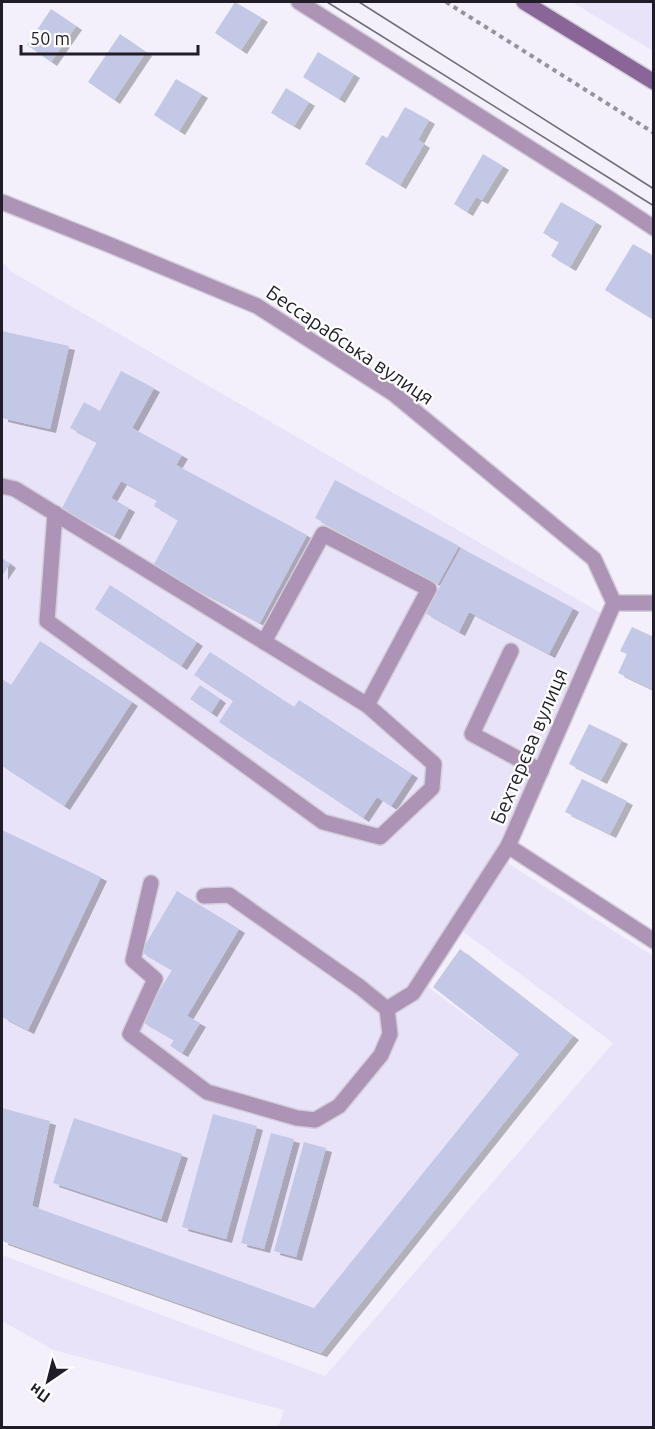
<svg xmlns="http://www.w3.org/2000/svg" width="655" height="1429" viewBox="0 0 655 1429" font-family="Ubuntu,sans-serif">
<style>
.built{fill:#e9e3fa}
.building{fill:#c3c8e6;filter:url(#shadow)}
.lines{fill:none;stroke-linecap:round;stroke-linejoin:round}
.service-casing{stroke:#d1ceda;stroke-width:18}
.minor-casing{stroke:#d1ceda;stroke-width:18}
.secondary-casing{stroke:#d1ceda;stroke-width:18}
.path{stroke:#95929e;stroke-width:4;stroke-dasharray:4.5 4.5;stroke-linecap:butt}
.service{stroke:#ad93b5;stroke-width:15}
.minor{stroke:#ad93b5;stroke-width:15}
.secondary{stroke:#8a6597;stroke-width:15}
.tram{stroke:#6f6c77;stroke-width:1.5}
.labels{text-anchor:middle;stroke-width:4.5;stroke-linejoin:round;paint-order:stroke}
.street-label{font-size:20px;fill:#201d28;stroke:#fff}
</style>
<defs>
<filter id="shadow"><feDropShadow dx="6" dy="4" stdDeviation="0" flood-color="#0004"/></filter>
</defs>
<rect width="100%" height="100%" fill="#f3f0fc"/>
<g class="built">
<path d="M572,2H653V51Z"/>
<path d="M2,262L12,272L613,620L522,834L487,890L506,862L653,956V1427H278L284,1410L53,1350L2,1321V1255L325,1376L613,1043L462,931L428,987L519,1054L314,1308L32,1206L50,1121L3,1109L2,1112Z"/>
</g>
<g class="building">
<path d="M235,2L262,18L241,50L215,33Z"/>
<path d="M51,9L76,26L51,62L27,45Z"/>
<path d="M120,34L146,52L114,100L88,82Z"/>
<path d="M318,52L354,74L339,99L303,77Z"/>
<path d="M176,79L202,94L179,131L154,115Z"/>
<path d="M286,88L309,102L294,126L271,113Z"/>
<path d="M405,107L429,120L418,140L424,144L400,185L365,164L382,135L387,138Z"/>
<path d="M483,154L503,166L482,200L476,197L467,212L454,204Z"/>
<path d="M561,202L596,222L570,267L551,256L559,242L543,233Z"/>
<path d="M633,244L654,256V320L605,290Z"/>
<path d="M2,331L69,346L50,429L2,418Z"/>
<path d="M121,371L154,388L132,428L182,455L176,465L307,535L260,623L153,566L178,520L154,506L157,500L121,481L111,498L129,508L114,536L62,508L97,442L70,428L84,402L100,411Z"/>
<path d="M335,480L459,546L438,584L315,518Z"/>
<path d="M461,548L573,608L549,654L469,612L459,632L425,613Z"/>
<path d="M2,558L10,564L2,576Z"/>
<path d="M110,585L197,642L181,666L95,609Z"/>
<path d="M632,627L654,637V690L618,673L627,654L620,651Z"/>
<path d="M40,641L132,702L64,806L2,766V679L11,685Z"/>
<path d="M210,652L294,707L299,700L412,774L391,806L377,797L363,818L219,722L233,701L194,675Z"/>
<path d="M200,685L220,699L211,713L190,699Z"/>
<path d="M589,724L622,740L601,780L569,764Z"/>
<path d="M582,779L627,801L610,834L565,812Z"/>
<path d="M2,830L101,877L28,1030L2,1017Z"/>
<path d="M177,891L239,929L187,1016L200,1023L182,1053L170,1046L174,1040L141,1021L172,970L141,952Z"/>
<path d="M460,949L573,1036L321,1353L2,1241V1108L50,1121L32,1206L314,1308L519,1054L433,987Z"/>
<path d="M213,1114L257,1126L226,1239L182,1227Z"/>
<path d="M74,1118L182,1154L161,1219L53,1183Z"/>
<path d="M271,1133L294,1139L264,1249L241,1243Z"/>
<path d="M304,1142L326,1148L296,1257L274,1251Z"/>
</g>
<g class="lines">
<g class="service-casing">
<g id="service">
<path d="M2,486L15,489L367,705L434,764L432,788L380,837L323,822L47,621L55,513"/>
<path d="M264,642L323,534L429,589L367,705"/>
<path d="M511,651L472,734L541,771"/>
<path d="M151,883L133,960L155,979L130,1034L207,1092L297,1118L315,1120L339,1106L381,1055L390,1034L387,1009"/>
<path d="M204,896L229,895L360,987L387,1009L413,993L508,846"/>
</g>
</g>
<g class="minor-casing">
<g id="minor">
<path d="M299,2L607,197L654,228"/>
<path d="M2,202L110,245L257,306L394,394L594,559L614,603H654"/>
<path d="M614,603L508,846L654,941"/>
</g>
</g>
<g class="secondary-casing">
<path id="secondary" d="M524,2L654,82"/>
</g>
<path class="path" d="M446,2L654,133"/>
<use href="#service" class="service"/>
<use href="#minor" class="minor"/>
<use href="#secondary" class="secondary"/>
<g class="tram">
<path d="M327,2L654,206"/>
<path d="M359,2L654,189"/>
</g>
</g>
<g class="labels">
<g class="street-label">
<text transform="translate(350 345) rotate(34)" y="7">Бессарабська вулиця</text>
<text transform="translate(529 746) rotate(-67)" y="7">Бехтерєва вулиця</text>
</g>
</g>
<rect width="655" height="1429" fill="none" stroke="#201d28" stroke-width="6"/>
<g transform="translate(48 1381) rotate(215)" stroke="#ffffff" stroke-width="4.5" paint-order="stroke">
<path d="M0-4.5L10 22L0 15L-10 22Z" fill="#201d28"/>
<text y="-9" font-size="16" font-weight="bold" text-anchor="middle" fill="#201d28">Пн</text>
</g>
<path d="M21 45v9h177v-9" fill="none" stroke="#201d28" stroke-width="3"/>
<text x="30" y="45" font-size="18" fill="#201d28" stroke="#ffffff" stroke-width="4.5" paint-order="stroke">50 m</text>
</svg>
